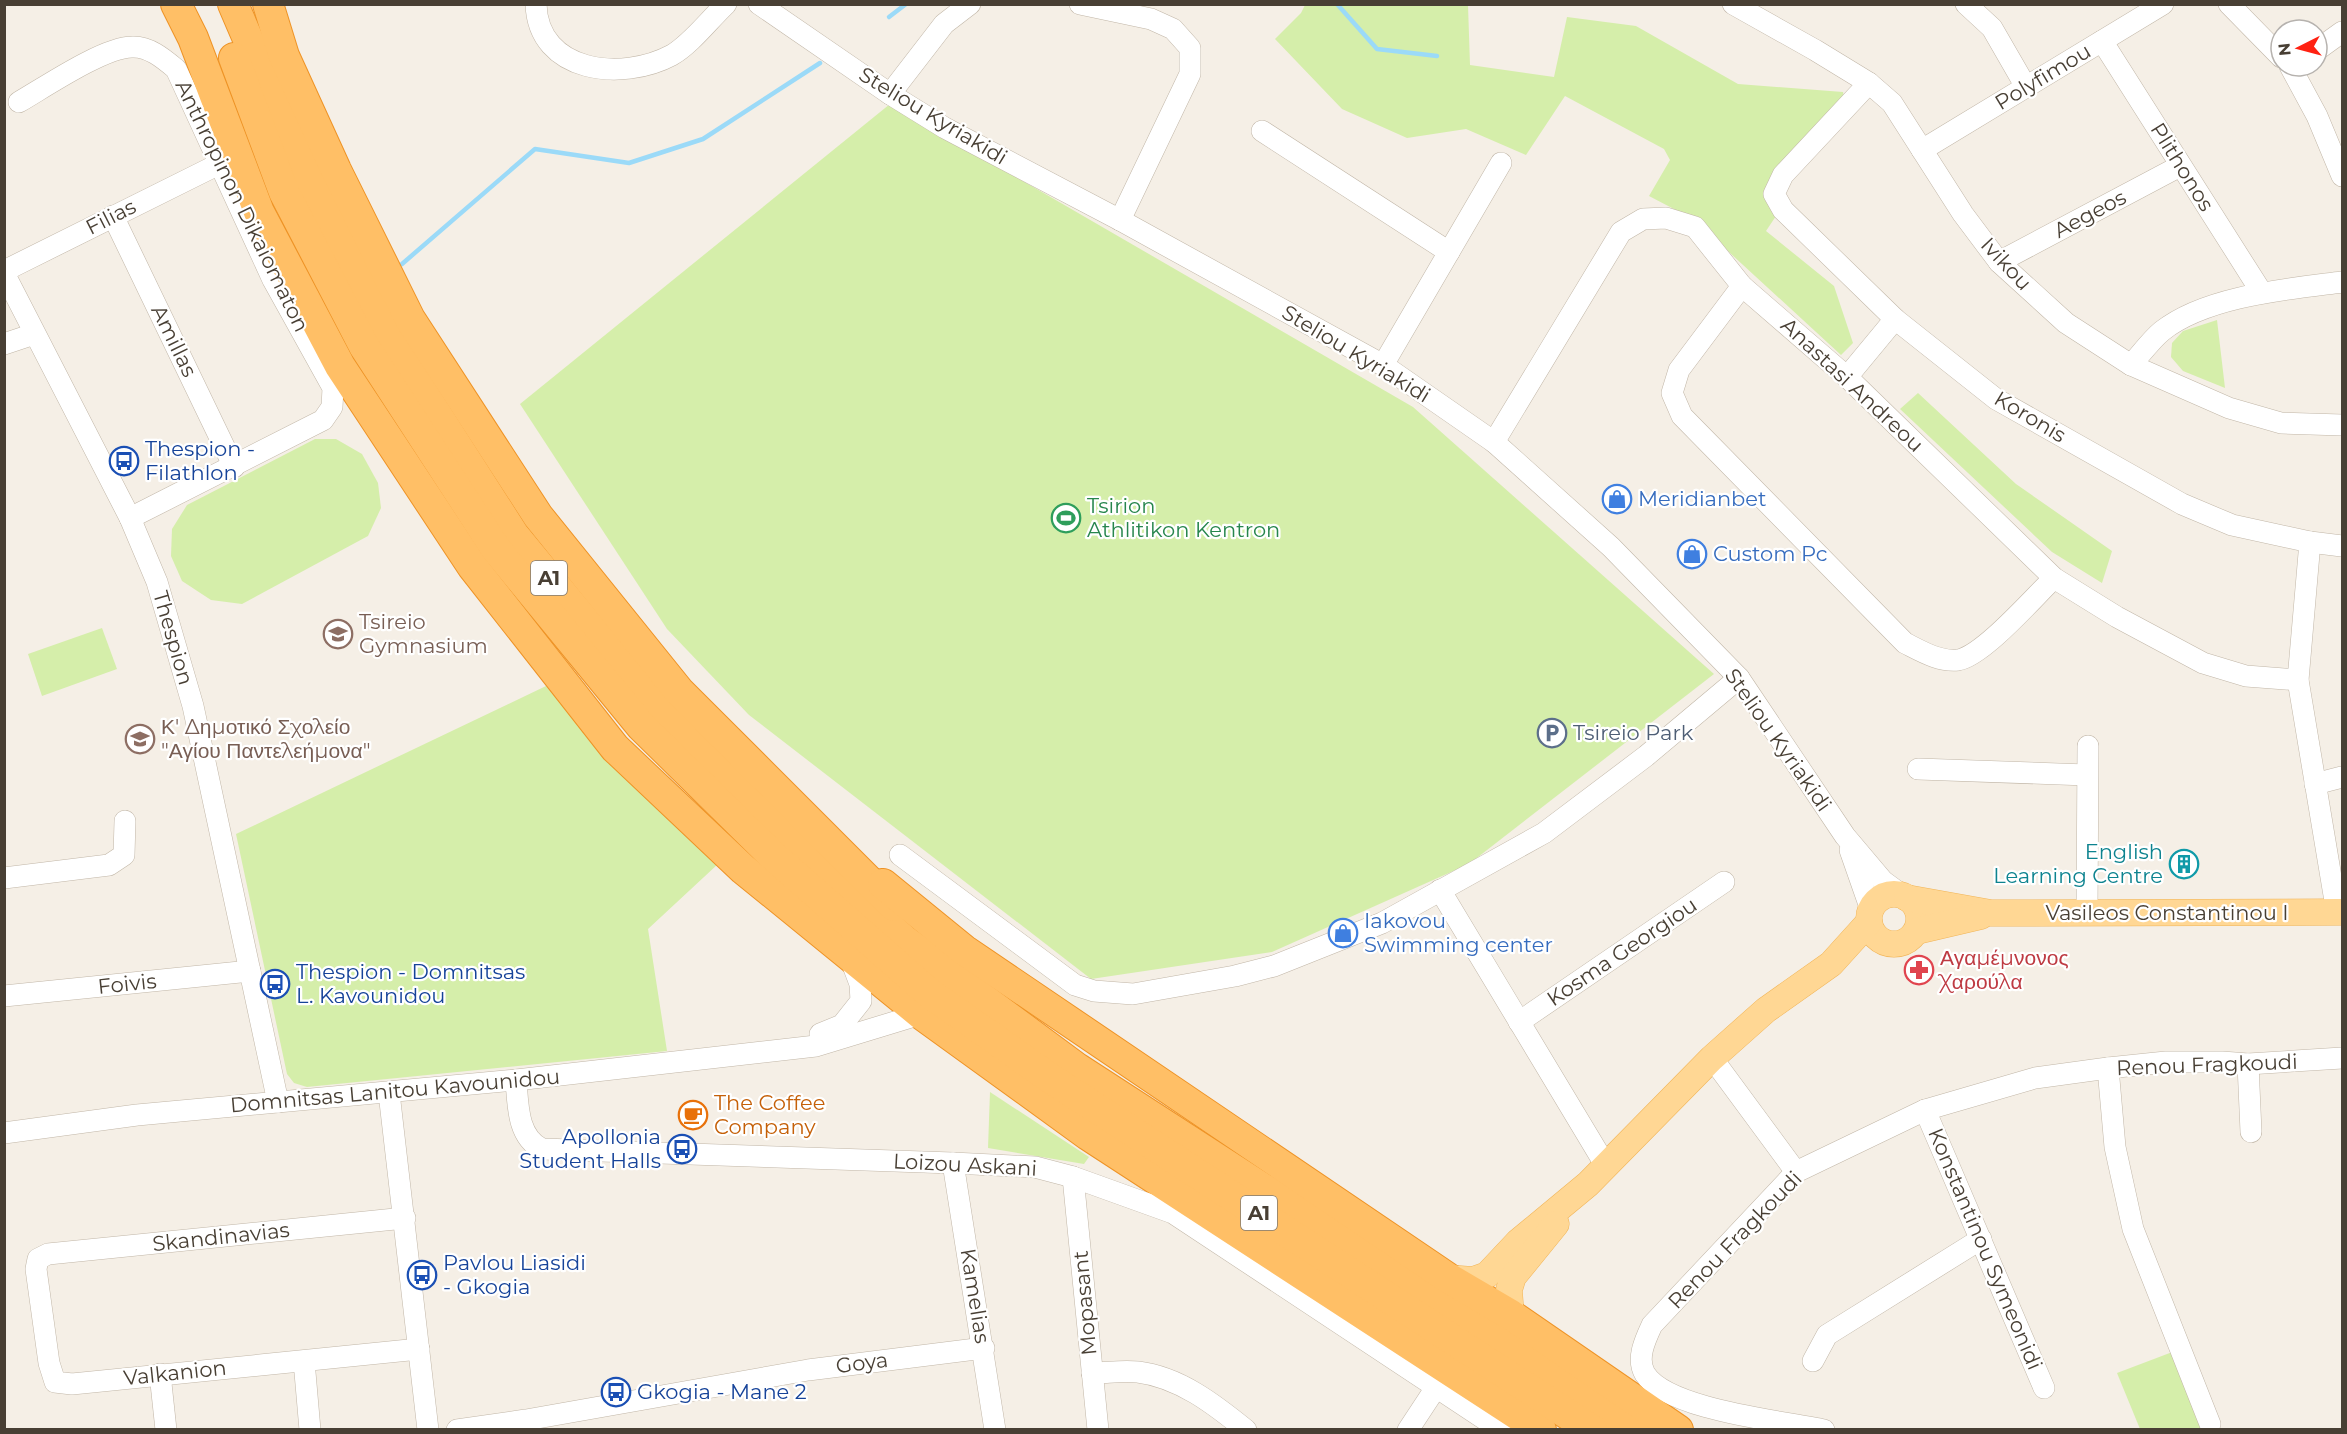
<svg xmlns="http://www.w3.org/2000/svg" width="2347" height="1434" viewBox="0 0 2347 1434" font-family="Montserrat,sans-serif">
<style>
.green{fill:#d5eeaa}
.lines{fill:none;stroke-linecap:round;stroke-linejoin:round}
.stream{stroke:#9bdaf8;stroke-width:4.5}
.minor-casing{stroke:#c1b6a7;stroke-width:22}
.major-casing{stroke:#f1b558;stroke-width:27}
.highway-casing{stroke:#ee9326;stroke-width:32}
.minor{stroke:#fff;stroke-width:21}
.major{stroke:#ffd794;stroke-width:26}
.highway{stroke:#ffbf66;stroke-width:30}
.labels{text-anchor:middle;stroke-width:4.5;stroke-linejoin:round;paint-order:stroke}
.shield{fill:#fff;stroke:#7f7971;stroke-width:1.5}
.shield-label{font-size:20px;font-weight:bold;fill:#483f34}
.street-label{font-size:21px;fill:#483f34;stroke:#fff}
.transit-label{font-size:21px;fill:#164399;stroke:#fff;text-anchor:start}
.shop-label{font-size:21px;fill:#366cbe;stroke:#fff;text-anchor:start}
.leisure-label{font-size:21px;fill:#27864d;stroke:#fff;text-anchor:start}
.education-label{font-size:21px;fill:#785e54;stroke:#fff;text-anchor:start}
.service-label{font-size:21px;fill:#4e5e75;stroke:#fff;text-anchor:start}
.culture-label{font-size:21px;fill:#0d838f;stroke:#fff;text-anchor:end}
.health-label{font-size:21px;fill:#be3a42;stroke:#fff;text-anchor:start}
.food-label{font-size:21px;fill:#c56008;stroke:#fff;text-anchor:start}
</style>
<rect width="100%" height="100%" fill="#f5efe6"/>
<g class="green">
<path d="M1305,5H1468L1470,65L1554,77L1567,17L1636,26L1738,84L1843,92L1845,103L1775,173L1778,213L1766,231L1834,286L1853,343L1841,355L1693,219L1649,196L1670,160L1664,149L1565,96L1526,155L1466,129L1407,138L1342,109L1275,39L1301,13Z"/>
<path d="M890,104L1413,407L1714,674L1469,864L1272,952L1091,979L749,715L667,629L520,404Z"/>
<path d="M2217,320L2225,388L2183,371L2171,357L2172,343L2183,331Z"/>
<path d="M1918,393L2016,484L2112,551L2102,583L2052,552L1900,409Z"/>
<path d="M315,439H336L362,454L378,483L381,508L368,536L242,604L211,600L182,581L171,556L172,529L187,505Z"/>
<path d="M102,628L117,669L42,696L28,654Z"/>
<path d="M546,686L718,864L648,929L667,1051L307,1087L294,1083L287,1074L236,834Z"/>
<path d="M990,1092L1089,1157L1084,1164L988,1148Z"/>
<path d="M2175,1351L2204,1429H2140L2117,1373Z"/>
</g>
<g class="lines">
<g class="stream">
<path d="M1337,4L1377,49L1437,56"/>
<path d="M889,17L906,4"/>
<path d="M402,264L535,149L629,163L703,139L820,63"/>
</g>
<g class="minor-casing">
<g id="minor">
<path d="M536,4C538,73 622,82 672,55C691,44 709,20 726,4"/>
<path d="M759,4L890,94L945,128L1120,220L1383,365L1494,442L1611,547L1739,678L1845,836L1883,881L1902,895"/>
<path d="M1080,4L1151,19L1173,29L1190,48V74L1120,220"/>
<path d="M1733,4L1815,50L1869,83L1892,103L1963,214L1999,262L2066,323L2131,365L2229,408L2281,423L2342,425"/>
<path d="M1966,4L1992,28L2026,87"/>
<path d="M2229,4L2281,57"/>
<path d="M2102,41L2262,293"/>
<path d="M2317,50L2342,32"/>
<path d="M2290,66L2317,116L2342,176"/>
<path d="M1869,83L1783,175L1774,194L1783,210L1895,319L1996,399L2182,504L2232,525L2310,542L2342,546"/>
<path d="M890,94L944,24L970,4"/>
<path d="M19,102C45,87 104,47 132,47C149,46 164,59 176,69L273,280L333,388L332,407L323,420L130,518"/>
<path d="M1262,131L1449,252"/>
<path d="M1922,150L2163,4"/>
<path d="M113,216L234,467"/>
<path d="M1999,262L2180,166"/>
<path d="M4,271L219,164"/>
<path d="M4,273L130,518L157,582L193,706L278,1102"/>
<path d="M1742,286L1679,370L1672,393L1682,416L1905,643C1921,651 1939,662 1958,660C1983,656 2034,597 2054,578"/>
<path d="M4,344L34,334"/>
<path d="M1383,365L1501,163"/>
<path d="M2131,365C2141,354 2151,340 2162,331C2206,296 2288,289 2342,282"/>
<path d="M1847,377L1895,319"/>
<path d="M1494,442L1621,232L1643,219L1666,218L1695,227L1742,286L1847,377L2054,578L2117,617L2203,663L2246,676L2298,680"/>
<path d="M2310,542L2298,680L2337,913"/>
<path d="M1918,769L2087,775"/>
<path d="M2315,784L2342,777"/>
<path d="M1850,850L1871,910"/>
<path d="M900,855L1075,985L1094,991L1133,994L1235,976L1274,966L1382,923L1544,833L1646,756L1739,678"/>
<path d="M4,878L109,865L124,855L125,821"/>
<path d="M1440,890L1606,1166"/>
<path d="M2087,913L2088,746"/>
<path d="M4,996L250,971"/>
<path d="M1519,1022L1724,882"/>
<path d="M820,1034L842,1025L861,1001L860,984L851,960"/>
<path d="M1712,1058L1796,1172"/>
<path d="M2248,1064L2251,1132"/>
<path d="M2108,1068L2115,1147L2133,1229L2210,1424"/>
<path d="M516,1080C518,1104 517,1137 542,1149L953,1163L1035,1167L1073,1177L1173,1213L1501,1430"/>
<path d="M389,1093L428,1430"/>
<path d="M1925,1110L2044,1388"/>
<path d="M4,1133L137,1115L516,1080L816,1046L921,1014"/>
<path d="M953,1163L995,1430"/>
<path d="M1073,1177L1098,1430"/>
<path d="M405,1218L48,1254L38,1259L36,1269L49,1363L55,1382L72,1384L419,1349"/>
<path d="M304,1361L310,1430"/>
<path d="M1813,1361L1827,1335L1981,1239"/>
<path d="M1092,1373C1107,1373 1123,1370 1138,1372C1179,1377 1214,1404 1246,1430"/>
<path d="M160,1374L166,1430"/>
<path d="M457,1430L526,1420L808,1370L984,1348"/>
<path d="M1408,1430L1437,1386"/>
<path d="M1824,1430C1782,1421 1668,1410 1645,1374C1636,1359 1645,1340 1652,1325L1796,1172L1925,1110L2035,1078L2108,1068L2166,1062H2222L2248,1064L2342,1058"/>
</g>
</g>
<g class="major-casing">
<g id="major">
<circle cx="1894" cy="919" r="25"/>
<path d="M1907,898L1991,913L2342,912"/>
<path d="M1917,931L1981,916"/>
<path d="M1448,1278L1473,1280L1487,1275L1518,1242L1588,1184L1712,1058L1766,1010L1831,964L1869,922"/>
<path d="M1511,1315L1509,1290L1513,1277L1556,1224"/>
</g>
</g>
<g class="highway-casing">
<g id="highway">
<path d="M176,4L193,38L259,212L340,366L472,566L615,748L743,869L921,1014L1088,1135L1541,1430"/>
<path d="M233,4L308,179L384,332L514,535L659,711L787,837L904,940L1077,1068L1636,1430"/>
<path d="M268,4L284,56L336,170L410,319L538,516L679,691L894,906"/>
<path d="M234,58L284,192L364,346L496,549L641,726L771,854L928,992L1050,1078L1592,1430"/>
<path d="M883,884L964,950L1448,1278L1511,1315L1678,1430"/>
</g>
</g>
<use href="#minor" class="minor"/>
<use href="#major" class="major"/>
<use href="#highway" class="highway"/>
</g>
<defs>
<g id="bus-ring" transform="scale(1.5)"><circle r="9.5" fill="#fff" stroke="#1a4fb4" stroke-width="1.5"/><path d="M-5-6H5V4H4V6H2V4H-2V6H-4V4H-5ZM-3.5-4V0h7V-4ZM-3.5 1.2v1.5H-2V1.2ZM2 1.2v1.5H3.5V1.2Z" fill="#1a4fb4"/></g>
<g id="shop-ring" transform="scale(1.5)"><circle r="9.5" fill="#fff" stroke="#3f7fe0" stroke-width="1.5"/><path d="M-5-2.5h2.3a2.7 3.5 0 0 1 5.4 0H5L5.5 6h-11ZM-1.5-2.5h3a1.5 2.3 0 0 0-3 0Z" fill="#3f7fe0"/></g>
<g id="stadium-ring" transform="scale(1.5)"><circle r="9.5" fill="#fff" stroke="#2e9e5b" stroke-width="1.5"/><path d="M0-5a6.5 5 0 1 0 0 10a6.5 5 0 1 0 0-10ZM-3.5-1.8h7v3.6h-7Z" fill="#2e9e5b"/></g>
<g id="school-ring" transform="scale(1.5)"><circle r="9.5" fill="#fff" stroke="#8d6e63" stroke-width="1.5"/><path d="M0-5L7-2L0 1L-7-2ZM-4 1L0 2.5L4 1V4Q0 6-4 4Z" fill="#8d6e63"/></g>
<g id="parking-ring" transform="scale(1.5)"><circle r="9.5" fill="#fff" stroke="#5c6f8a" stroke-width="1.5"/><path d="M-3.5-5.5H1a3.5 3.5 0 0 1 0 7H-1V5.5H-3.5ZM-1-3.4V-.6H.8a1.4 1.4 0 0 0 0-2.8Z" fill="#5c6f8a"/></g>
<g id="building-ring" transform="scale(1.5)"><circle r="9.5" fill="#fff" stroke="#0f9aa8" stroke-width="1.5"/><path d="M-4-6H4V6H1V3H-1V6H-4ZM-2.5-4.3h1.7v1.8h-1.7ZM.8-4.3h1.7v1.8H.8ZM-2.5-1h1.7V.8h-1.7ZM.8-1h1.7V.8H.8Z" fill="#0f9aa8"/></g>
<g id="pharmacy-ring" transform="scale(1.5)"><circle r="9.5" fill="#fff" stroke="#e0444e" stroke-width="1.5"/><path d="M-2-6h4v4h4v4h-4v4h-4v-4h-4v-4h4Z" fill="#e0444e"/></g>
<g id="cafe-ring" transform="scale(1.5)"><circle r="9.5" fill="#fff" stroke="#e8710a" stroke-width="1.5"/><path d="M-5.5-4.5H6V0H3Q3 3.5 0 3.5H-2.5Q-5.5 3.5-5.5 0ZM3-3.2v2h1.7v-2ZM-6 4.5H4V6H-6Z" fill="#e8710a"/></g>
</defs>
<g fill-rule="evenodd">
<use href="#bus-ring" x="124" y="461"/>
<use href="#shop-ring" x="1617" y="499"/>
<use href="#stadium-ring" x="1066" y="518"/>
<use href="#shop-ring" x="1692" y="554"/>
<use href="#school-ring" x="338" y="634"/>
<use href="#parking-ring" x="1552" y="733"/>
<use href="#school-ring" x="140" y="739"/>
<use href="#building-ring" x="2184" y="864"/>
<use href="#shop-ring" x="1343" y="933"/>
<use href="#pharmacy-ring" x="1919" y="970"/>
<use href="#bus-ring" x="275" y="984"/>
<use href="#cafe-ring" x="693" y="1115"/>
<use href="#bus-ring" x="682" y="1149"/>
<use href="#bus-ring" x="422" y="1275"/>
<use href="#bus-ring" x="616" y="1392"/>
</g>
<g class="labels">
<g class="shield">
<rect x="531" y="561" width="36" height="34" rx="4.5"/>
<rect x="1241" y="1196" width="36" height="34" rx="4.5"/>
</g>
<g class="shield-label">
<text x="549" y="585">A1</text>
<text x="1259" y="1220">A1</text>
</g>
<g class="street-label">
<text transform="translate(2043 77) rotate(-31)" y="7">Polyfimou</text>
<text transform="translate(933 116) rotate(31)" y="7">Steliou Kyriakidi</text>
<text transform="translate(2182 167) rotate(58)" y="7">Plithonos</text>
<text transform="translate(242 206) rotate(64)" y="7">Anthropinon Dikaiomaton</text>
<text transform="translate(2090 214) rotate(-28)" y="7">Aegeos</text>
<text transform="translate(111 217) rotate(-27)" y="7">Filias</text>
<text transform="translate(2006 264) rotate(47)" y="7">Ivikou</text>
<text transform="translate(174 341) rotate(64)" y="7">Amillas</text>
<text transform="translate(1356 354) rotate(31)" y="7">Steliou Kyriakidi</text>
<text transform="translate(1852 385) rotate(43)" y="7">Anastasi Andreou</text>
<text transform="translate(2030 417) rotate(31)" y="7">Koronis</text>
<text transform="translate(173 638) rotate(74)" y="7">Thespion</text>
<text transform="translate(1778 740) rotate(55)" y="7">Steliou Kyriakidi</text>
<text x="2167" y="920">Vasileos Constantinou I</text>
<text transform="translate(1622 952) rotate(-34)" y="7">Kosma Georgiou</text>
<text transform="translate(127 984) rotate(-6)" y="7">Foivis</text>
<text transform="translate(2207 1065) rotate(-2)" y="7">Renou Fragkoudi</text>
<text transform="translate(395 1091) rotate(-5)" y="7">Domnitsas Lanitou Kavounidou</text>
<text transform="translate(965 1165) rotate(3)" y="7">Loizou Askani</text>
<text transform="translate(221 1237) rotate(-6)" y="7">Skandinavias</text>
<text transform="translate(1735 1240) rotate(-46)" y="7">Renou Fragkoudi</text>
<text transform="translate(1985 1249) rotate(67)" y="7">Konstantinou Symeonidi</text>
<text transform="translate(975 1296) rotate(81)" y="7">Kamelias</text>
<text transform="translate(1085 1303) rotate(-95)" y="7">Mopasant</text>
<text transform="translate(862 1363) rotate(-7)" y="7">Goya</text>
<text transform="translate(175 1373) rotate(-6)" y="7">Valkanion</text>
</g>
<g class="transit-label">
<text x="145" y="456">Thespion -<tspan x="145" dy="24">Filathlon</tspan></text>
<text x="296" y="979">Thespion - Domnitsas<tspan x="296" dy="24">L. Kavounidou</tspan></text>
<text x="661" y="1144" text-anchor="end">Apollonia<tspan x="661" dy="24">Student Halls</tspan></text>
<text x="443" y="1270">Pavlou Liasidi<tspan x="443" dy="24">- Gkogia</tspan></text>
<text x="637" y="1399">Gkogia - Mane 2</text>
</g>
<g class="shop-label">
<text x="1638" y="506">Meridianbet</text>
<text x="1713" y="561">Custom Pc</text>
<text x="1364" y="928">Iakovou<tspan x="1364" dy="24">Swimming center</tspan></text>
</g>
<g class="leisure-label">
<text x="1087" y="513">Tsirion<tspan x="1087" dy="24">Athlitikon Kentron</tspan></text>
</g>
<g class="education-label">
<text x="359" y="629">Tsireio<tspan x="359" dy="24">Gymnasium</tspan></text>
<text x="161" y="734">Κ' Δημοτικό Σχολείο<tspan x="161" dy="24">"Αγίου Παντελεήμονα"</tspan></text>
</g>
<g class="service-label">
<text x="1573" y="740">Tsireio Park</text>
</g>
<g class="culture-label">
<text x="2163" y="859">English<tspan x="2163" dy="24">Learning Centre</tspan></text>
</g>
<g class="health-label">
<text x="1940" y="965">Αγαμέμνονος<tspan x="1940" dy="24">Χαρούλα</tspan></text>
</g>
<g class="food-label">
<text x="714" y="1110">The Coffee<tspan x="714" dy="24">Company</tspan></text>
</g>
</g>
<rect width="2347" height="1434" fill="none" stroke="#483f34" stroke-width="12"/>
<g transform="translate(2299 48) rotate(264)"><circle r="28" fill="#ffffff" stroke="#b6b2ae" stroke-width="1.5"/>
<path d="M0-4.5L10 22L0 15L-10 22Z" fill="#ff2112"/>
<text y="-9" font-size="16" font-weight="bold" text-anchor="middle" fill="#483f34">N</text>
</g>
</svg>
